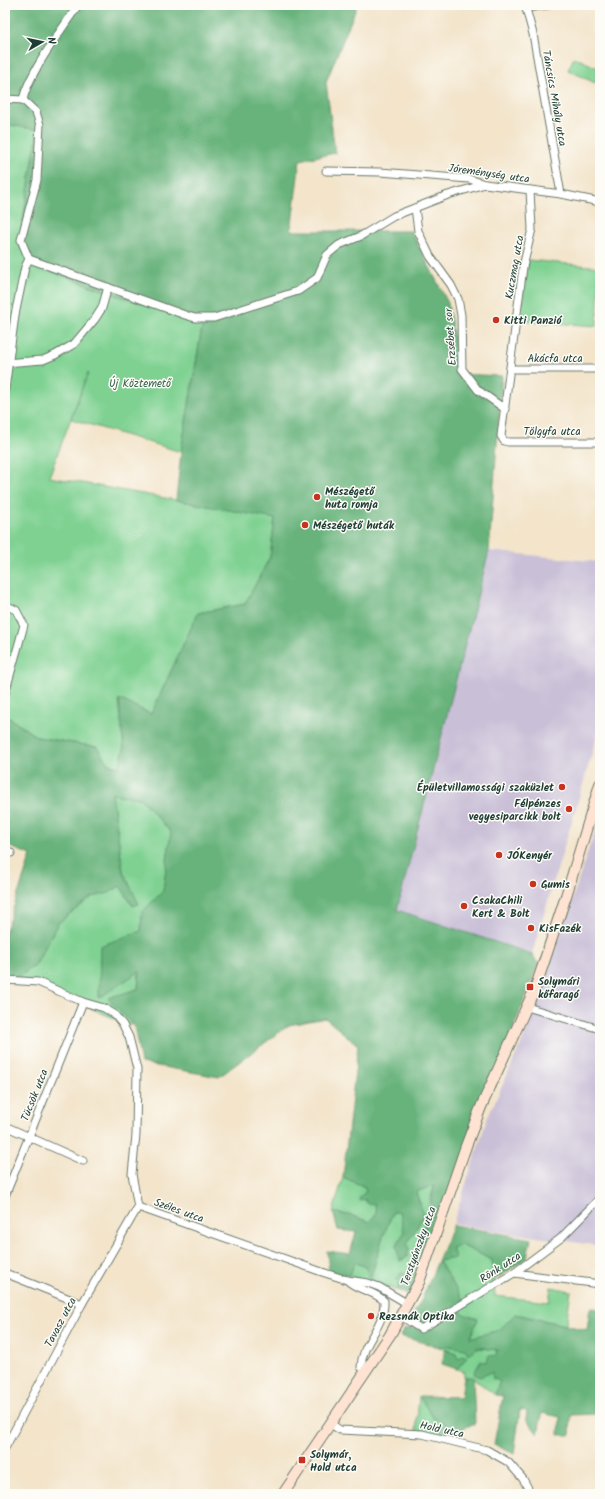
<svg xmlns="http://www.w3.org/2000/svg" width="605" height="1499" viewBox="0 0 605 1499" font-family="Kalam,sans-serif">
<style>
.industrial{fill:#c9bfd7}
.green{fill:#7fd192;stroke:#4f8763}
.forest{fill:#67b37c;stroke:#437858}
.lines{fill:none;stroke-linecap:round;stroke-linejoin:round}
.street-casing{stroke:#697768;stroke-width:9}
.secondary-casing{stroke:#697768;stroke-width:12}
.street{stroke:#fff;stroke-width:7}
.secondary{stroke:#fee3d2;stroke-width:10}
.poi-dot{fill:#c8321e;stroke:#fdfcf7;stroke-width:1.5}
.labels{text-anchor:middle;stroke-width:3;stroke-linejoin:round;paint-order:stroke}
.street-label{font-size:11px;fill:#1f3d34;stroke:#fdfcf7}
.poi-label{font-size:11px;font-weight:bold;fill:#1f3d34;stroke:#fdfcf7;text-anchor:start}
.park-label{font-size:11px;fill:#37624c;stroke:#fdfcf7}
</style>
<rect width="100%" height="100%" fill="#fdfcf7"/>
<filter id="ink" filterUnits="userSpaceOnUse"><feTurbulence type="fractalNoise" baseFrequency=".025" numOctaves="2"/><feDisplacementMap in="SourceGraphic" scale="8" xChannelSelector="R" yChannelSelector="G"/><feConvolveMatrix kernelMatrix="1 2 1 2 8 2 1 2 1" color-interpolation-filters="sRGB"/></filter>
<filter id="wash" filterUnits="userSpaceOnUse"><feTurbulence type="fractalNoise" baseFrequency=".012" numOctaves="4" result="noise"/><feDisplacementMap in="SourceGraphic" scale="16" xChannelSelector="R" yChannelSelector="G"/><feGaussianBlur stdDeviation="0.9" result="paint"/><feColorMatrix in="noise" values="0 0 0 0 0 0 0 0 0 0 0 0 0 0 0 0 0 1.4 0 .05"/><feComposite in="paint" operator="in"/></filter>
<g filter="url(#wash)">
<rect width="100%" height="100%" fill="#f3e4ca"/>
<g class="industrial">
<path d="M489,551L600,562V727L532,954L397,911Z"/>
<path d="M600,815V1246L489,1230L453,1223L487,1119L532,1020Z"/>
</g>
<g class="green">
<path d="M574,57L600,69L595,83L568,70Z"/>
<path d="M5,124L38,130L19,244L162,307L203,321L181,452L71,419L88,373L49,477L275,518L270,557L245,604L198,613L151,714L119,700L124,749L119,767L108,764L97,747L37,737L5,715Z"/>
<path d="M528,260L600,267L597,326L520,321Z"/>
<path d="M112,794L140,798L171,832L163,891L142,912L138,989L108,998L131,1023L130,1025L17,977L35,966L58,923L92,897L109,893L120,886L133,906L138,904L123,871Z"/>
<path d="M343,1177L365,1187L366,1192L360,1197V1200L365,1199L375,1204L376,1214L369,1222L353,1216L333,1212Z"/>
<path d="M434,1185L421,1240L432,1239L418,1274L397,1279L399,1291L350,1276L354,1262L366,1267L370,1280L382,1239L393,1212H400L404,1233L396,1246L400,1261L407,1257V1244L424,1215L416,1192Z"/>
<path d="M461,1245L492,1260L495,1296L549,1302L551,1287L571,1291L566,1325L515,1314L499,1330L470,1338L438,1261L455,1258L452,1248Z"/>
<path d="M449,1346C465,1349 481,1347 497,1350L492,1371L500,1381L495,1395L473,1378L464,1377V1372L457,1369L466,1358L458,1360L456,1353L439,1347Z"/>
<path d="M419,1396L434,1419L446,1423L439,1433L416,1432Z"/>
</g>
<g class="forest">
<path d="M5,5H363L357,6L326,82L335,153L300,160L291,231H411L448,303L460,374L502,376L489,551L397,910L532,954L538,964L432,1239L421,1241L430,1211L434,1185L416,1192L424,1215L407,1244L409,1249L407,1257L400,1261L396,1246L404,1233L400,1212H393L382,1239L370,1281L366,1267L354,1262L350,1276L329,1272L327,1251L350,1254L356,1232L338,1230L333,1212L353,1216L369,1222L376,1214L375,1204L367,1203L365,1199L359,1201L360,1197L366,1192L365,1187L343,1177L358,1045L325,1018L289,1025L219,1077L141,1063L134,1026L108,998L138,989L140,971L99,998L100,946L141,931L142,912L163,891L171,832L140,798L112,794L123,871L139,904L133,906L120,886L109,893L92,897L58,923L35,966L16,978L5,973V933L31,855L5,845V715L37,737L97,747L108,764L119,767L124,749L119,699L151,714L198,613L245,604L270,557L275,519L176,500L181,452L203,321L118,296L34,265L19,245L38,130L5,124Z"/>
<path d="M453,1225L531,1239L527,1258L493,1281L492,1260L461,1245L452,1248L455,1258L439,1261L463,1300L461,1313L478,1319L470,1338L499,1330L515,1314L587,1330L590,1308L600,1309V1414L571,1415L570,1435H559L560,1417L542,1413L538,1434L526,1419L527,1411L520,1410L514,1454L494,1444L503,1396L495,1395L500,1381L493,1379L492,1372L480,1377L474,1374L480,1361L487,1362L489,1355L496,1356L497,1350L478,1347L468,1354L465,1349L449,1346L439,1347L400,1336L404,1329L416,1328L411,1318L422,1299Z"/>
<path d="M401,1273L418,1274L411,1295L399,1291L397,1279Z"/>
<path d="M445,1350L456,1353L458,1359L462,1355L467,1357L457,1369L442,1364Z"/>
<path d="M464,1377H473L475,1423L448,1435L439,1433L446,1423L434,1419L419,1396L461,1397Z"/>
</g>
</g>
<g filter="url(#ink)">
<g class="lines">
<g class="street-casing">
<g id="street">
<path d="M525,5L533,34L561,194"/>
<path d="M526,8L549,5"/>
<path d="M5,99L23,100L36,112L40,125L37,180L21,240L29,259L185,315L195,318H214L298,291L317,278L327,255L339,245L361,236L394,216L448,195L485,184"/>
<path d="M23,100C28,74 63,28 78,5"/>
<path d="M326,171L380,172L469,179L485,184L561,194L600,202"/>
<path d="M530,190L532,229L523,267L501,436L504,441L508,442H600"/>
<path d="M415,208L418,231L430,256L451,285L458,299L461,315L462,369L478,390L505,409"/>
<path d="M5,363L43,360L55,355L74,344L95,319L102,308L108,287"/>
<path d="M511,369H600"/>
<path d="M5,389L15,315L25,267L29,259"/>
<path d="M5,605L16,610L24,625L5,693"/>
<path d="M5,851L11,853"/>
<path d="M5,980L38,982L83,1002L104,1008L114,1014L123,1025L129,1037L137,1069L136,1135L132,1174L138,1207"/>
<path d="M527,1007L600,1029"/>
<path d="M5,1126L83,1161"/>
<path d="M5,1196L83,1002"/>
<path d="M138,1207L322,1272L347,1280L368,1283L379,1287L408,1304"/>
<path d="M5,1273L82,1304"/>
<path d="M514,1273L600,1284"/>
<path d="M347,1280C357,1291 374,1290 384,1301C385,1327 362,1341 361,1367L366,1371"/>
<path d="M401,1316L421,1329L514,1273L561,1238L600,1198"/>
<path d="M331,1424L340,1430L422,1434L487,1450L508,1462L523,1479L531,1494"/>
<path d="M5,1448L82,1304L138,1207"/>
</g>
</g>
<g class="secondary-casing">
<path id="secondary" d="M283,1494L390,1335L419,1282L466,1146L481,1107L536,986L566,896L600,784"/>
</g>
<use href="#street" class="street"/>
<use href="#secondary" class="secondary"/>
</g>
</g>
<g class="poi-dot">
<circle cx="496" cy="320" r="4"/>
<circle cx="317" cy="497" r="4"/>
<circle cx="305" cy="525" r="4"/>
<circle cx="562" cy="787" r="4"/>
<circle cx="569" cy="809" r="4"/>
<circle cx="499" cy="855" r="4"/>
<circle cx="533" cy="884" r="4"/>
<circle cx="464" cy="906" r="4"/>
<circle cx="531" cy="928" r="4"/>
<rect x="526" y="983" width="8" height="8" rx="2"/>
<circle cx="371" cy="1316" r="4"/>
<rect x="298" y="1456" width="8" height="8" rx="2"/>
</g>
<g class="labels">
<g class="street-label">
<text transform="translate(555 98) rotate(80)" y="4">Táncsics Mihály utca</text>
<text transform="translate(489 173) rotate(8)" y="4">Jóreménység utca</text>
<text transform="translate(514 267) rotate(-80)" y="4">Kuczmag utca</text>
<text transform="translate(450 337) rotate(-94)" y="4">Erzsébet sor</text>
<text x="555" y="362">Akácfa utca</text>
<text x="552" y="435">Tölgyfa utca</text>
<text transform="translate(34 1095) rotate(-68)" y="4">Tücsök utca</text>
<text transform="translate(179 1210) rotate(20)" y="4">Széles utca</text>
<text transform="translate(418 1246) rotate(-70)" y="4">Terstyánszky utca</text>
<text transform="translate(500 1267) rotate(-33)" y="4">Rönk utca</text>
<text transform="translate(60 1322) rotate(-62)" y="4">Tavasz utca</text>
<text transform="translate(442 1429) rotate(12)" y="4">Hold utca</text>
</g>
<g class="poi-label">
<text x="504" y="324">Kitti Panzió</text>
<text x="325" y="495">Mészégető<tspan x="325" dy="13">huta romja</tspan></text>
<text x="313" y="529">Mészégető huták</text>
<text x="554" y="791" text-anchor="end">Épületvillamossági szaküzlet</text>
<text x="561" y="807" text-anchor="end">Félpénzes<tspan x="561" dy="13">vegyesiparcikk bolt</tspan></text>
<text x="507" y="859">JÓKenyér</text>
<text x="541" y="888">Gumis</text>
<text x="472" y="904">CsakaChili<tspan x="472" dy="13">Kert &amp; Bolt</tspan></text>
<text x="539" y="932">KisFazék</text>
<text x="538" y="985">Solymári<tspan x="538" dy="13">kőfaragó</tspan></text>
<text x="379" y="1320">Rezsnák Optika</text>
<text x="310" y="1458">Solymár,<tspan x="310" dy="13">Hold utca</tspan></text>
</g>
<g class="park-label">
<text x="140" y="387">Új Köztemető</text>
</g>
</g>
<rect width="605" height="1499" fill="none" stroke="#fdfcf7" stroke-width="20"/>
<g transform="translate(42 42) rotate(81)" stroke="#fdfcf7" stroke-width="3" paint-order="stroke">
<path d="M0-3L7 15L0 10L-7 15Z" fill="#1f3d34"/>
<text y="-6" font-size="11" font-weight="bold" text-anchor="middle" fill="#1f3d34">N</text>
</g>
</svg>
